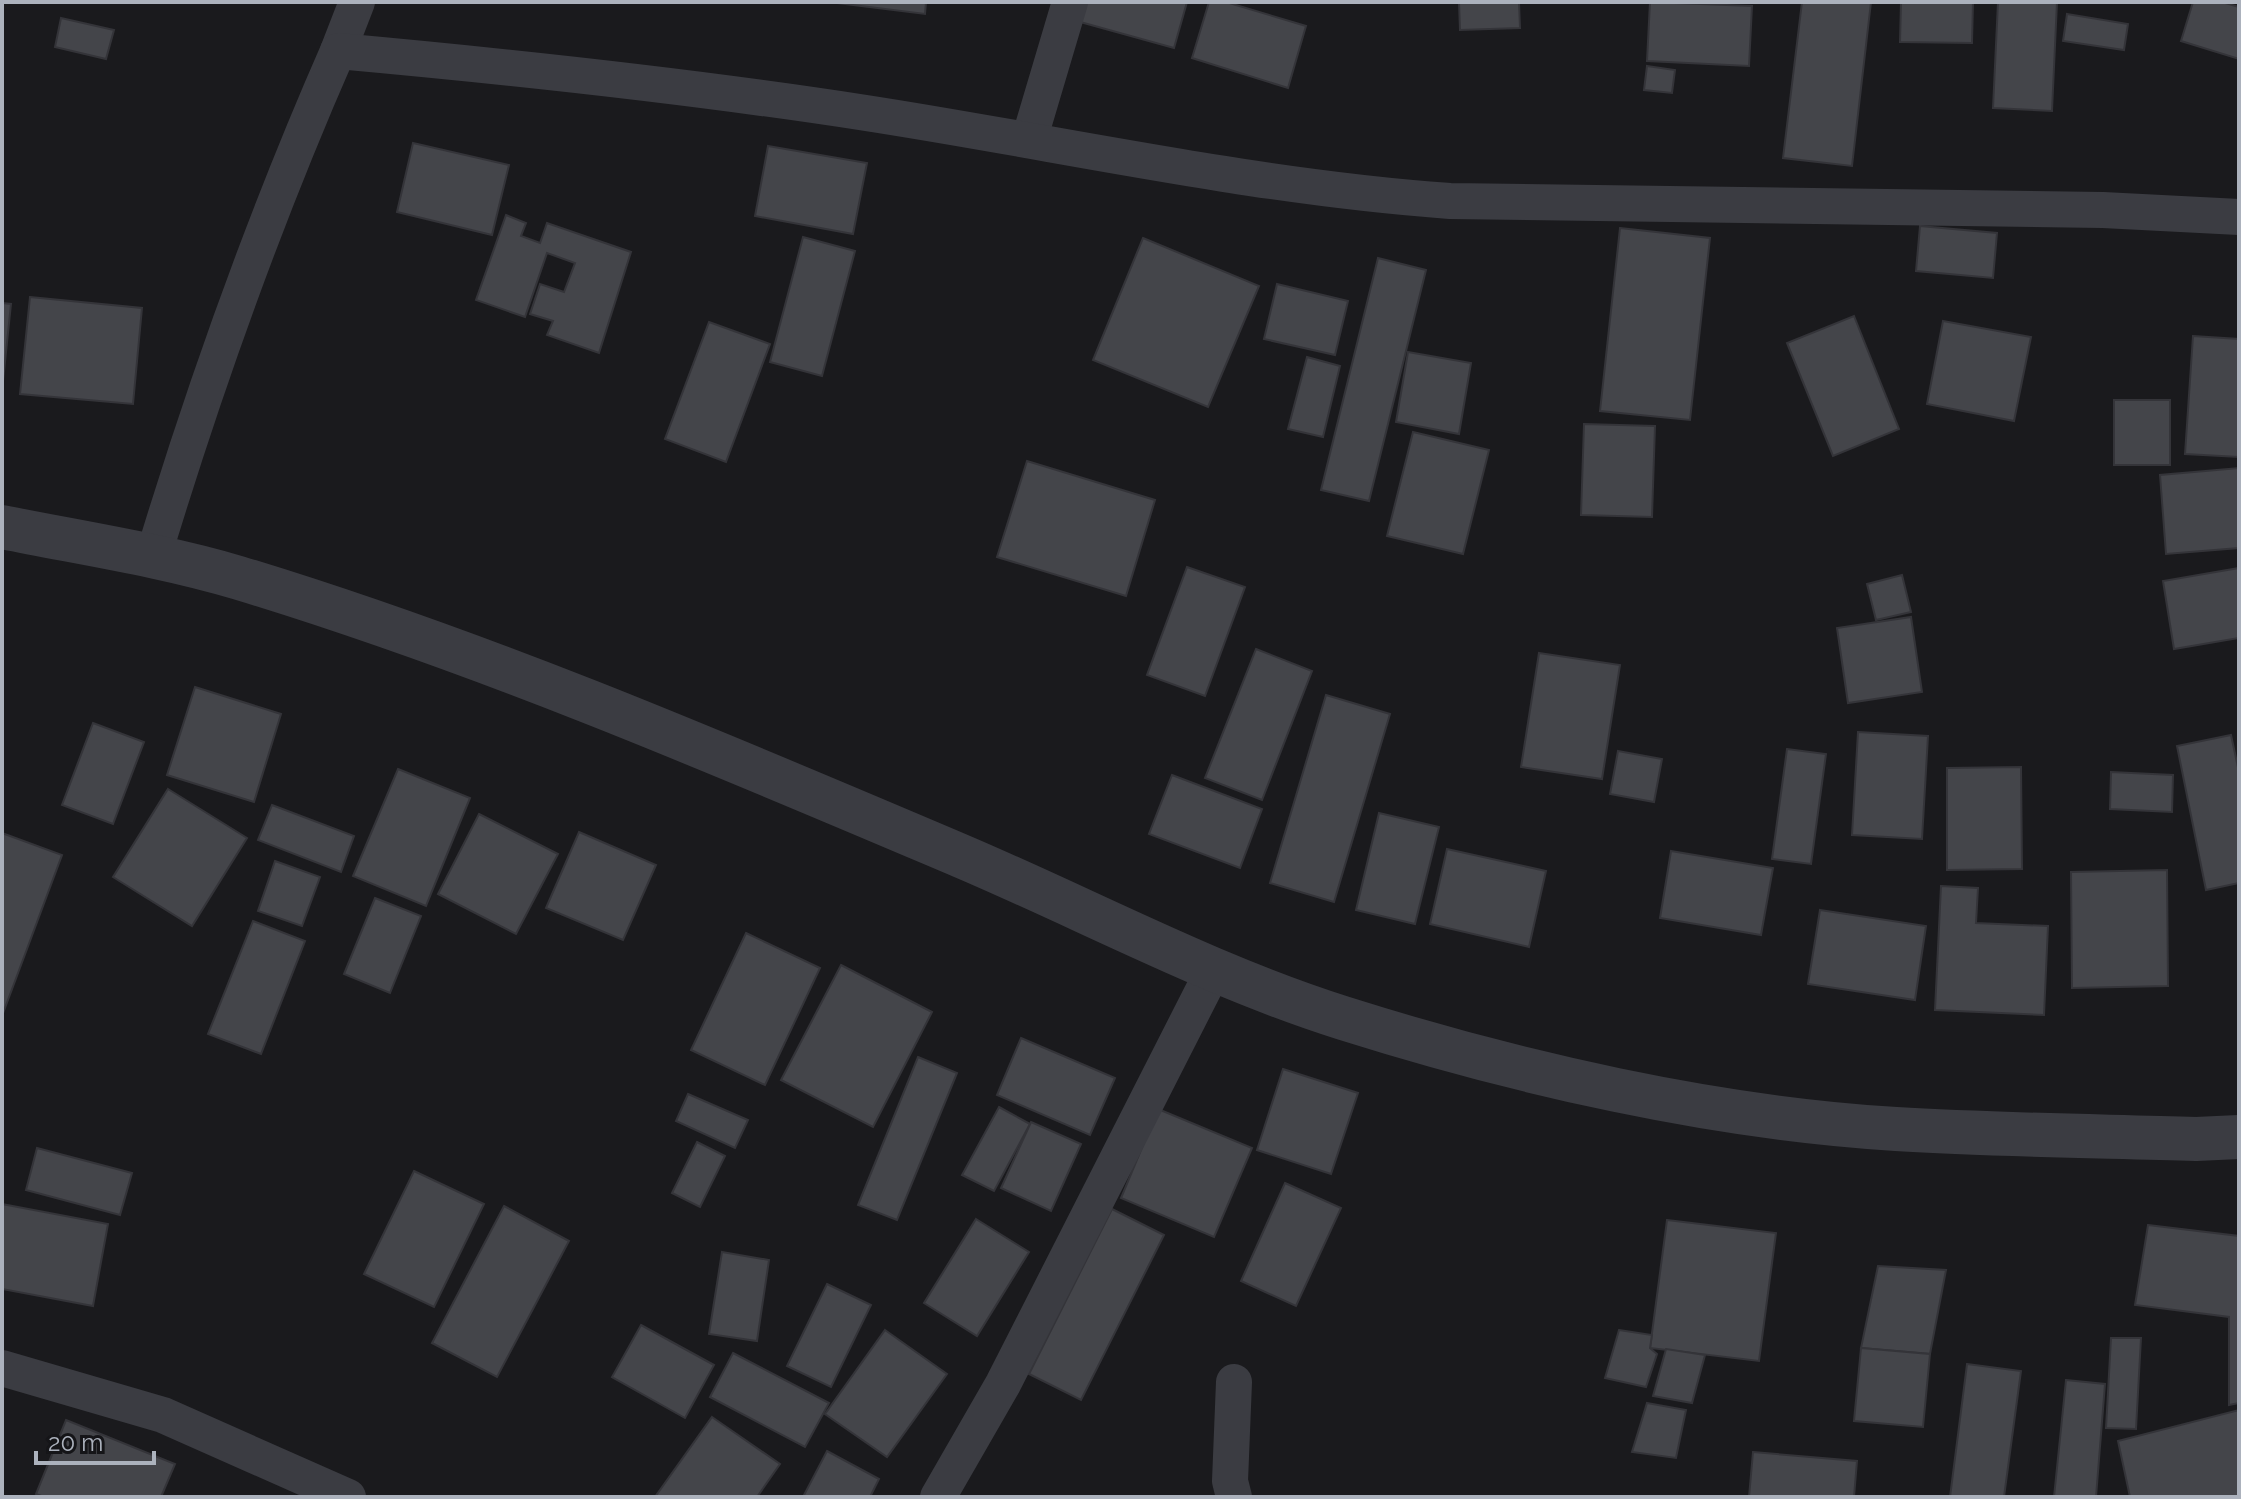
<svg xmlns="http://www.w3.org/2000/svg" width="2241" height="1499" viewBox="0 0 2241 1499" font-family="Raleway,sans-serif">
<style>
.building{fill:#44454a;stroke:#343439;stroke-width:2}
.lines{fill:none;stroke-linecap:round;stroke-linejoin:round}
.minor{stroke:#3b3c42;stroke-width:36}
.tertiary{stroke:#3b3c42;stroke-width:44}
</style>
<rect width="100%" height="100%" fill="#1a1a1d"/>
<g class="building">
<path d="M829,2H926L925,14Z"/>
<path d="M1078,2H1187L1174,48L1073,20Z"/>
<path d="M1209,2H1226L1306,26L1288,88L1192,58Z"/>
<path d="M1459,2H1519L1520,28L1460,30Z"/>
<path d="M1650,2L1752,6L1749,66L1647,61Z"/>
<path d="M1802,2H1871L1852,166L1783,158Z"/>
<path d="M1901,2H1973L1972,43L1900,42Z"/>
<path d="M1998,2H2057L2052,111L1993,108Z"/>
<path d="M2193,2H2222L2239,7V59L2181,41Z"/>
<path d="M2067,14L2128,24L2124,50L2063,41Z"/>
<path d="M61,18L114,30L106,59L55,47Z"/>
<path d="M1647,66L1675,70L1672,93L1644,90Z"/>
<path d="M413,143L509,165L492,235L397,212Z"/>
<path d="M768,146L867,163L853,234L755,216Z"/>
<path d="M506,215L526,223L521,236L540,243L547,223L631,252L599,353L547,335L553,321L530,314L540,284L564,292L575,263L547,253L525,317L476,300Z"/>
<path d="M1920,226L1997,233L1993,278L1916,271Z"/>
<path d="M1620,228L1710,238L1690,420L1600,411Z"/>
<path d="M803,237L855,251L822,376L770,362Z"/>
<path d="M1143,238L1259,286L1208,407L1093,360Z"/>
<path d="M1378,258L1426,270L1369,501L1321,490Z"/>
<path d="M1277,284L1348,301L1335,355L1264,339Z"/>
<path d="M30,297L142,308L133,404L20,394Z"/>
<path d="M2,303L11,304L2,391Z"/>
<path d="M1854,316L1899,429L1833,456L1787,343Z"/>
<path d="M1943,321L2031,337L2014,421L1927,404Z"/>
<path d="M709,322L770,344L726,462L665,439Z"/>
<path d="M2193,336L2239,339V457L2185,454Z"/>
<path d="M1408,352L1471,363L1459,434L1396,422Z"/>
<path d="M1307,357L1340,366L1323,437L1288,429Z"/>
<rect x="2114" y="400" width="56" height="65"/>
<path d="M1584,424L1655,426L1652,517L1581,515Z"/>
<path d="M1413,432L1489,450L1463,554L1387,536Z"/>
<path d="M1027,461L1155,500L1126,596L997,557Z"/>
<path d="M2239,468V548L2166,554L2160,475Z"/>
<path d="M1187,567L1245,587L1205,696L1147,675Z"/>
<path d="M2239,568V638L2174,649L2163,581Z"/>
<path d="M1902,575L1911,612L1876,620L1867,584Z"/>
<path d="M1911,617L1922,692L1848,703L1837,628Z"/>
<path d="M1256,649L1312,671L1262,800L1205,778Z"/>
<path d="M1539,653L1620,665L1602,779L1521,767Z"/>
<path d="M195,687L281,714L254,802L167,775Z"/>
<path d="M1326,695L1390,714L1334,902L1270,883Z"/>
<path d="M93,723L144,742L113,824L62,805Z"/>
<path d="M1858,732L1928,736L1922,839L1852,835Z"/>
<path d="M2231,735L2239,772V883L2206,890L2177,746Z"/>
<path d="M1787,749L1826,754L1811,864L1772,859Z"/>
<path d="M1618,751L1662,759L1654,802L1610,794Z"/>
<path d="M2021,767L2022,869L1947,870V768Z"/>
<path d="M398,769L470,798L426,906L353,876Z"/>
<path d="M2111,772L2173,775L2172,812L2110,809Z"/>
<path d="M1172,775L1262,809L1240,868L1149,834Z"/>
<path d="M168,789L247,838L192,926L113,877Z"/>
<path d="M272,805L354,836L341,872L258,840Z"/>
<path d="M1379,813L1439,827L1415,924L1356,910Z"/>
<path d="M479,814L558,854L516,934L438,894Z"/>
<path d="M579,832L656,865L623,940L546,908Z"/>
<path d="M2,833L62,855L2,1016Z"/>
<path d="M1447,849L1546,871L1529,947L1430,924Z"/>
<path d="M1671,851L1773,868L1761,935L1660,918Z"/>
<path d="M275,861L320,877L302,926L258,911Z"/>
<path d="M2167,870L2168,986L2072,988L2071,872Z"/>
<path d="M1941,886L1978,888L1976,923L2048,926L2044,1015L1935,1010Z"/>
<path d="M375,898L421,916L390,993L344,974Z"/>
<path d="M1820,910L1926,926L1915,1000L1808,984Z"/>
<path d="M253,921L305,941L261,1054L208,1034Z"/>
<path d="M746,933L820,968L765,1085L691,1050Z"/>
<path d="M841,965L932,1012L873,1127L781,1080Z"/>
<path d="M1021,1038L1115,1078L1090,1135L997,1095Z"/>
<path d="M918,1057L957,1073L897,1220L858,1205Z"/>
<path d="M1283,1069L1358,1093L1331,1174L1257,1150Z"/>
<path d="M688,1094L748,1120L735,1148L676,1121Z"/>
<path d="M999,1107L1030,1124L994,1191L962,1175Z"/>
<path d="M1158,1109L1252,1148L1214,1237L1121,1198Z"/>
<path d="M1031,1122L1081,1144L1051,1211L1001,1188Z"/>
<path d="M697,1142L725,1156L700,1207L672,1193Z"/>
<path d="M37,1148L132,1173L120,1215L26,1190Z"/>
<path d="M414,1171L484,1204L434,1307L364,1274Z"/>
<path d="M1285,1183L1341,1208L1296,1306L1241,1281Z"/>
<path d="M2,1204L108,1224L93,1306L2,1289Z"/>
<path d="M504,1206L569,1241L497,1377L432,1343Z"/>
<path d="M1112,1209L1164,1235L1081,1400L1029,1374Z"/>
<path d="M976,1219L1029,1252L977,1336L924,1303Z"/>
<path d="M1667,1220L1776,1233L1759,1361L1650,1348Z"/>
<path d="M2148,1225L2239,1236V1403L2229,1405V1317L2135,1305Z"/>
<path d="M722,1252L769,1260L757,1341L709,1334Z"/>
<path d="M1878,1266L1946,1270L1930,1354L1861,1348Z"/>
<path d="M827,1284L871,1305L831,1387L787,1366Z"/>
<path d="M641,1325L714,1365L685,1418L612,1377Z"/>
<path d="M885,1330L947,1374L887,1457L825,1414Z"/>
<path d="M1619,1330L1652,1335L1650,1348L1657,1354L1646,1387L1605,1378Z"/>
<path d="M2111,1338H2141L2136,1429L2106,1428Z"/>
<path d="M1861,1348L1930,1354L1923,1427L1854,1421Z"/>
<path d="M1666,1349L1705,1355L1692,1403L1653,1396Z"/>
<path d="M733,1353L829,1403L805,1447L710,1397Z"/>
<path d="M1967,1364L2021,1371L2004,1497H1950Z"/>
<path d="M2066,1380L2105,1384L2096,1497H2054Z"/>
<path d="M1647,1403L1686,1410L1676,1458L1632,1452Z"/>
<path d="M2239,1410V1497H2130L2118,1441Z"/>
<path d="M712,1417L780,1464L757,1497H655Z"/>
<path d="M66,1420L175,1464L161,1497H44L36,1494Z"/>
<path d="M827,1451L879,1479L870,1497H803Z"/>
<path d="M1753,1452L1857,1461L1854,1497H1749Z"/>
</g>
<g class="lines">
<g class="minor">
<path d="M338,51L357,2"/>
<path d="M1029,140L1070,2"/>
<path d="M153,557C205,385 266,215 338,51C514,67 691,86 866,113C1060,143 1254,187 1450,201L2103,210L2239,217"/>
<path d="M2,1368L163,1415L348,1497"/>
<path d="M1234,1382L1230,1481L1234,1497"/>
<path d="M938,1497L1003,1384L1213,971"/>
</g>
<path class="tertiary" d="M2,527C81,543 162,555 239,578C486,653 723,755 961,856C1088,910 1210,976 1343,1018C1517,1073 1714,1118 1896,1129C1996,1135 2097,1136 2196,1139L2239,1137"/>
</g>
<rect width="2241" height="1499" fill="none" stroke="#acb2bd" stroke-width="8"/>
<path d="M36 1451v12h118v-12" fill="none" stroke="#acb2bd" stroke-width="4"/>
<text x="48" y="1451" font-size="24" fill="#acb2bd" stroke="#151518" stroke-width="6" paint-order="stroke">20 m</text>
</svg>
